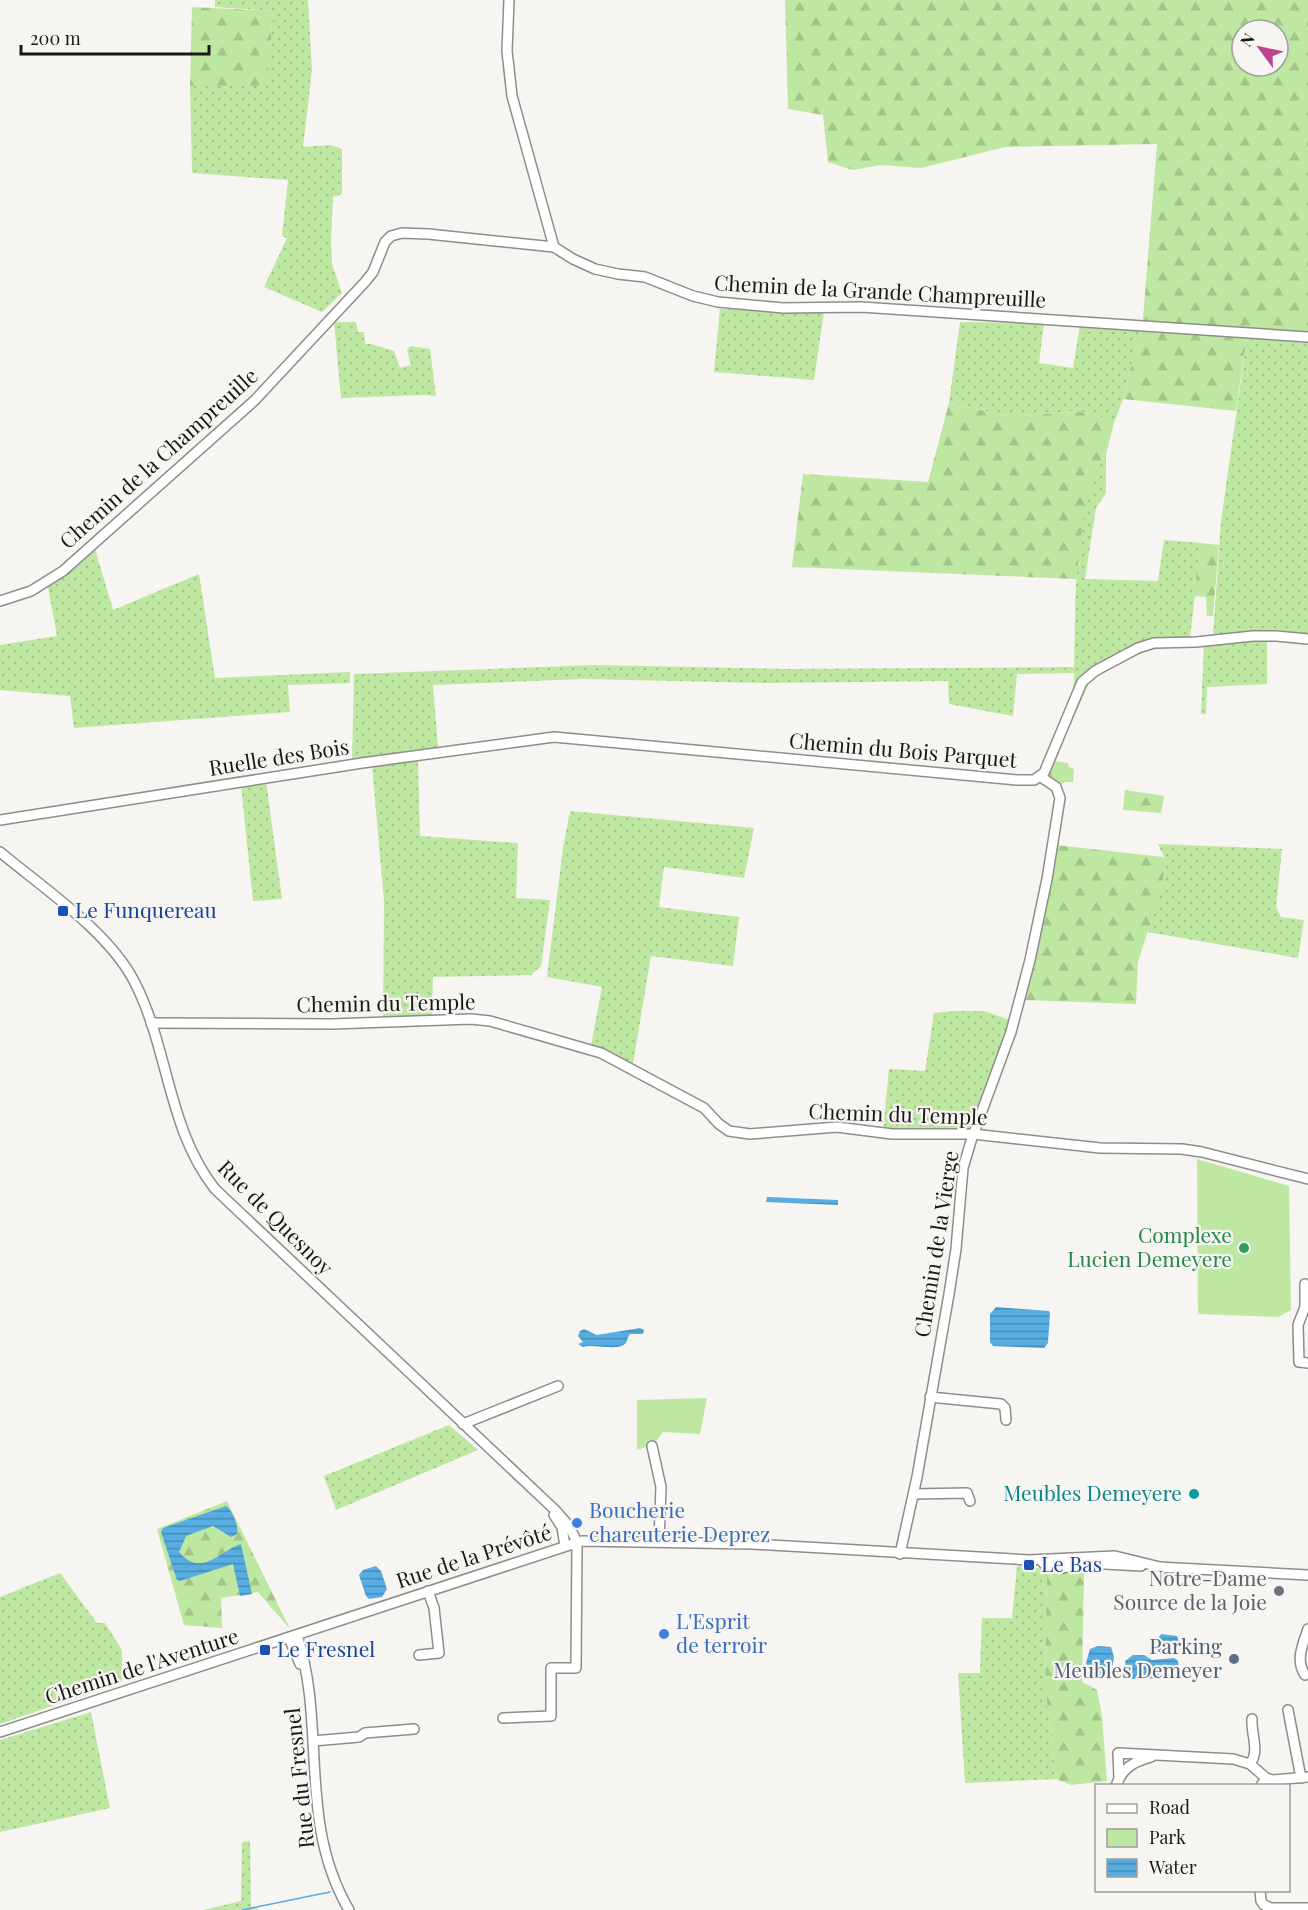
<svg xmlns="http://www.w3.org/2000/svg" width="1308" height="1910" viewBox="0 0 1308 1910" font-family="'Playfair Display',serif">
<style>
.grass{fill:url(#grass-dots)}
.forest{fill:url(#forest-firs);fill-rule:evenodd}
.park{fill:#bee7a2}
.water{fill:url(#water-rules)}
.lines{fill:none;stroke-linecap:round;stroke-linejoin:round}
.stream{stroke:#57ace1;stroke-width:1.5}
.minor-casing{stroke:#8e8d89;stroke-width:12}
.minor{stroke:#fff;stroke-width:9}
.transit-dot{fill:#1a4fb4;stroke:#f6f5f1;stroke-width:2}
.leisure-dot{fill:#2e9e5b;stroke:#f6f5f1;stroke-width:2}
.culture-dot{fill:#0f9aa8;stroke:#f6f5f1;stroke-width:2}
.shop-dot{fill:#3f7fe0;stroke:#f6f5f1;stroke-width:2}
.worship-dot{fill:#6b7280;stroke:#f6f5f1;stroke-width:2}
.service-dot{fill:#5c6f8a;stroke:#f6f5f1;stroke-width:2}
.labels{text-anchor:middle;stroke-width:4.5;stroke-linejoin:round;paint-order:stroke}
.street-label{font-size:21px;fill:#181817;stroke:#f6f5f1}
.transit-label{font-size:21px;fill:#164399;stroke:#f6f5f1;text-anchor:start}
.leisure-label{font-size:21px;fill:#27864d;stroke:#f6f5f1;text-anchor:end}
.culture-label{font-size:21px;fill:#0d838f;stroke:#f6f5f1;text-anchor:end}
.shop-label{font-size:21px;fill:#366cbe;stroke:#f6f5f1;text-anchor:start}
.worship-label{font-size:21px;fill:#5b616d;stroke:#f6f5f1;text-anchor:end}
.service-label{font-size:21px;fill:#4e5e75;stroke:#f6f5f1;text-anchor:end}
</style>
<defs>
<pattern id="grass-dots" width="8" height="8" patternUnits="userSpaceOnUse" patternTransform="scale(1.5)"><rect width="8" height="8" fill="#bee7a2"/><path d="M2 2h.1M6 6h.1" fill="none" stroke="#a3c58b" stroke-width="1.8" stroke-linecap="round"/></pattern>
<pattern id="forest-firs" width="22" height="20" patternUnits="userSpaceOnUse" patternTransform="scale(1.5)"><rect width="22" height="20" fill="#bee7a2"/><path d="M5 1l3.5 6h-7zM16 11l3.5 6h-7z" fill="#a3c58b"/></pattern>
<pattern id="water-rules" width="6" height="5" patternUnits="userSpaceOnUse" patternTransform="scale(1.5)"><rect width="6" height="5" fill="#57ace1"/><path d="M0 2.5h6" fill="none" stroke="#478bb5"/></pattern>
</defs>
<rect width="100%" height="100%" fill="#f6f5f1"/>
<g class="grass">
<path d="M215,0H308L312,70L303,147L331,145L342,149V194L333,197L331,240L332,264L342,293L322,312L264,287L287,238L282,236L288,180L192,173L190,86H267L273,11L215,7Z"/>
<path d="M720,309L824,312L814,380L714,372Z"/>
<path d="M334,322H356L358,332H364L365,344H371L394,351L400,368L411,365L407,350L410,346L430,349L436,396L424,395L341,398Z"/>
<path d="M960,322L1044,323L1039,363L1073,368L1080,325L1140,331L1123,399L1114,423L1105,418L1077,411L1013,417L949,403Z"/>
<path d="M1247,338L1308,343V636L1267,632V684L1207,687L1206,714H1201L1204,645L1213,636L1221,521Z"/>
<path d="M1106,454V493L1096,508L1085,579L1158,581L1164,540L1201,543L1189,646C1178,646 1166,646 1156,649C1136,653 1103,670 1089,683L1047,777L1042,772C1054,745 1076,702 1074,673L1017,674L1013,716L949,704L948,681L767,683L583,679L433,685L438,748L352,760L354,674L595,665L790,669L1074,667C1076,603 1073,534 1094,474C1097,467 1102,461 1106,454Z"/>
<path d="M95,549L113,610L199,574L215,678L350,672V683L288,685L290,712L74,728L70,696L0,690V645L57,636L48,587Z"/>
<path d="M418,760L420,836L518,843L516,898L550,900L541,966L531,975L433,977L432,1016L383,1020L384,901L372,766Z"/>
<path d="M266,781L282,899L253,901L241,785Z"/>
<path d="M570,811L754,828L744,878L664,867L659,907L739,917L733,966L651,956L633,1064L591,1046L602,987L547,977L563,848Z"/>
<path d="M1158,844L1282,849L1276,907L1281,917L1304,920L1298,958L1147,932L1162,886L1166,861Z"/>
<path d="M954,1011H984L1010,1020L974,1121L967,1130H883L889,1069L925,1071L934,1013Z"/>
<path d="M449,1425L478,1450L336,1510L324,1476Z"/>
<path d="M1017,1566L1047,1569L1045,1685L1056,1779L965,1783L958,1673H980L982,1618H1012Z"/>
<path d="M60,1573L97,1623H105L122,1650V1682L0,1724V1597Z"/>
<path d="M91,1712L110,1808L0,1832V1740Z"/>
<path d="M250,1841L251,1909L258,1908L257,1910H203L241,1901L242,1842Z"/>
</g>
<g class="forest">
<path d="M785,0H1308V333L1248,330L1236,411L1123,399L1143,319L1157,144L1005,147L921,168L881,165L853,170L828,162L823,115L788,109ZM1242,30H1278V66H1242Z"/>
<path d="M192,7L273,11L267,86H190Z"/>
<path d="M949,403L1013,417L1077,411L1105,418L1114,423L1106,454L1095,472L1083,520L1076,579L792,567L803,474L928,482Z"/>
<path d="M1201,543L1219,545L1213,616H1207L1206,597L1194,596Z"/>
<path d="M1054,761L1068,763L1069,767L1074,769L1073,782H1066L1057,785L1047,777Z"/>
<path d="M1125,790L1164,796L1161,813L1123,810Z"/>
<path d="M1056,845L1163,857L1166,860L1162,886L1138,962L1136,1004L1024,1000L1042,929Z"/>
<path d="M227,1501L290,1629L258,1592L221,1598L222,1628L184,1625L157,1529Z"/>
<path d="M1047,1569L1084,1572L1082,1682L1097,1690L1102,1716L1107,1781L1071,1785L1056,1779L1045,1685Z"/>
</g>
<g class="park">
<path d="M1197,1159L1289,1186L1291,1310L1278,1317L1198,1314Z"/>
<path d="M707,1398L700,1434L663,1432L654,1444L637,1450V1400Z"/>
</g>
<g class="water">
<path d="M767,1197L838,1200V1205L766,1202Z"/>
<path d="M996,1307L1049,1311L1050,1312L1048,1343L1044,1348L993,1346L990,1342V1314Z"/>
<path d="M640,1328L644,1330L643,1334H630C628,1337 627,1340 626,1343C619,1352 593,1343 583,1347L578,1344L583,1342L578,1336L580,1331L584,1329L597,1335Z"/>
<path d="M226,1506C233,1511 239,1527 237,1534L231,1537L213,1526L186,1536L179,1552C202,1578 218,1552 241,1544L252,1594L240,1596L233,1564L180,1581L177,1580L161,1532L163,1528Z"/>
<path d="M376,1566L381,1571L387,1589L382,1597L369,1599L366,1596L359,1575L363,1570Z"/>
<path d="M1161,1634L1177,1636L1179,1643L1176,1652L1162,1654L1158,1651L1157,1640Z"/>
<path d="M1098,1646L1111,1647L1114,1657L1111,1672L1097,1676L1090,1674L1086,1663L1090,1649Z"/>
<path d="M1133,1655H1144L1152,1660L1174,1658L1178,1661C1180,1670 1177,1675 1169,1678L1131,1679L1127,1675L1125,1661Z"/>
</g>
<g class="lines">
<path class="stream" d="M242,1910L330,1892"/>
<g class="minor-casing">
<g id="minor">
<path d="M509,0L507,51L512,96L554,247"/>
<path d="M0,601L31,591L63,571L255,400L365,282L373,272L385,242L391,236L402,233L428,234L554,247L573,259L595,269L618,274L645,277L693,296L718,302L783,308L861,307L1308,337"/>
<path d="M0,820L362,763L554,737L1017,780H1034L1044,773L1082,682L1095,671L1138,648L1154,643L1196,642L1253,636H1276L1308,639"/>
<path d="M0,852C43,888 108,931 134,981C169,1048 167,1128 215,1189L555,1510L569,1526L577,1542L576,1668H551V1716L503,1718"/>
<path d="M151,1023L332,1024L471,1019L490,1021L601,1053L704,1108L719,1124L729,1131L750,1134L837,1127L892,1134H973L1100,1148L1182,1149L1202,1152L1308,1179"/>
<path d="M1305,1284V1307L1298,1325L1299,1362L1308,1363"/>
<path d="M930,1397L1001,1404L1005,1408L1006,1420"/>
<path d="M463,1424L558,1386"/>
<path d="M652,1446L661,1487L659,1542"/>
<path d="M914,1494L967,1493L970,1501"/>
<path d="M554,1515L562,1527L565,1546"/>
<path d="M900,1554L917,1477L949,1294L956,1249L963,1168L971,1141L1011,1032L1030,960L1047,879L1060,798L1056,787L1041,777"/>
<path d="M1043,1563L1062,1568L1087,1563L1141,1566"/>
<path d="M1158,1567L1308,1575"/>
<path d="M297,1635C327,1727 297,1821 349,1910"/>
<path d="M289,1638L300,1664"/>
<path d="M419,1655L439,1653L434,1608L428,1591"/>
<path d="M1305,1675C1295,1660 1303,1644 1308,1629"/>
<path d="M1288,1710L1301,1778"/>
<path d="M1252,1719C1251,1735 1260,1751 1250,1764L1266,1778"/>
<path d="M0,1732L582,1541L752,1544L1029,1560L1115,1556L1164,1568"/>
<path d="M313,1741L359,1737L365,1733L414,1729"/>
<path d="M1119,1778L1118,1753L1233,1759L1250,1764"/>
<path d="M1116,1786C1122,1768 1133,1762 1151,1757"/>
<path d="M1261,1786L1266,1778L1273,1780L1308,1777"/>
<path d="M1260,1890L1261,1901L1264,1905L1271,1908H1308"/>
</g>
</g>
<use href="#minor" class="minor"/>
</g>
<g class="transit-dot">
<rect x="57" y="905" width="12" height="12" rx="3"/>
<rect x="1023" y="1559" width="12" height="12" rx="3"/>
<rect x="259" y="1644" width="12" height="12" rx="3"/>
</g>
<circle class="leisure-dot" cx="1244" cy="1248" r="6"/>
<circle class="culture-dot" cx="1194" cy="1494" r="6"/>
<g class="shop-dot">
<circle cx="577" cy="1523" r="6"/>
<circle cx="664" cy="1634" r="6"/>
</g>
<circle class="worship-dot" cx="1279" cy="1591" r="6"/>
<circle class="service-dot" cx="1234" cy="1659" r="6"/>
<g class="labels">
<g class="street-label">
<text transform="translate(880 292) rotate(3)" y="7">Chemin de la Grande Champreuille</text>
<text transform="translate(159 459) rotate(-42)" y="7">Chemin de la Champreuille</text>
<text transform="translate(903 751) rotate(5)" y="7">Chemin du Bois Parquet</text>
<text transform="translate(279 758) rotate(-9)" y="7">Ruelle des Bois</text>
<text transform="translate(386 1004) rotate(-1)" y="7">Chemin du Temple</text>
<text transform="translate(898 1115) rotate(2)" y="7">Chemin du Temple</text>
<text transform="translate(275 1218) rotate(45)" y="7">Rue de Quesnoy</text>
<text transform="translate(937 1244) rotate(-81)" y="7">Chemin de la Vierge</text>
<text transform="translate(474 1557) rotate(-18)" y="7">Rue de la Prévôté</text>
<text transform="translate(142 1667) rotate(-18)" y="7">Chemin de l'Aventure</text>
<text transform="translate(300 1778) rotate(-96)" y="7">Rue du Fresnel</text>
</g>
<g class="transit-label">
<text x="75" y="918">Le Funquereau</text>
<text x="1041" y="1572">Le Bas</text>
<text x="277" y="1657">Le Fresnel</text>
</g>
<g class="leisure-label">
<text x="1232" y="1243">Complexe<tspan x="1232" dy="24">Lucien Demeyere</tspan></text>
</g>
<g class="culture-label">
<text x="1182" y="1501">Meubles Demeyere</text>
</g>
<g class="shop-label">
<text x="589" y="1518">Boucherie<tspan x="589" dy="24">charcuterie Deprez</tspan></text>
<text x="676" y="1629">L'Esprit<tspan x="676" dy="24">de terroir</tspan></text>
</g>
<g class="worship-label">
<text x="1267" y="1586">Notre-Dame<tspan x="1267" dy="24">Source de la Joie</tspan></text>
</g>
<g class="service-label">
<text x="1222" y="1654">Parking<tspan x="1222" dy="24">Meubles Demeyer</tspan></text>
</g>
</g>
<rect x="1095" y="1784" width="195" height="108" fill="#f6f5f1" stroke="#9d9d9a" stroke-width="1.5"/>
<rect x="1107" y="1804" width="30" height="9" fill="#ffffff" stroke="#9d9d9a" stroke-width="1.5"/>
<text x="1149" y="1814" font-size="18" fill="#181817">Road</text>
<rect x="1107" y="1829" width="30" height="18" fill="#bee7a2" stroke="#9d9d9a" stroke-width="1.5"/>
<text x="1149" y="1844" font-size="18" fill="#181817">Park</text>
<rect x="1107" y="1859" width="30" height="18" fill="url(#water-rules)" stroke="#9d9d9a" stroke-width="1.5"/>
<text x="1149" y="1874" font-size="18" fill="#181817">Water</text>
<g transform="translate(1260 48) rotate(303)"><circle r="28" fill="#f6f5f1" stroke="#9d9d9a" stroke-width="1.5"/>
<path d="M0-4.5L10 22L0 15L-10 22Z" fill="#bf4393"/>
<text y="-9" font-size="16" font-weight="bold" text-anchor="middle" fill="#181817">N</text>
</g>
<path d="M21 45v9h188v-9" fill="none" stroke="#181817" stroke-width="3"/>
<text x="30" y="45" font-size="18" fill="#181817" stroke="#f6f5f1" stroke-width="4.5" paint-order="stroke">200 m</text>
</svg>
